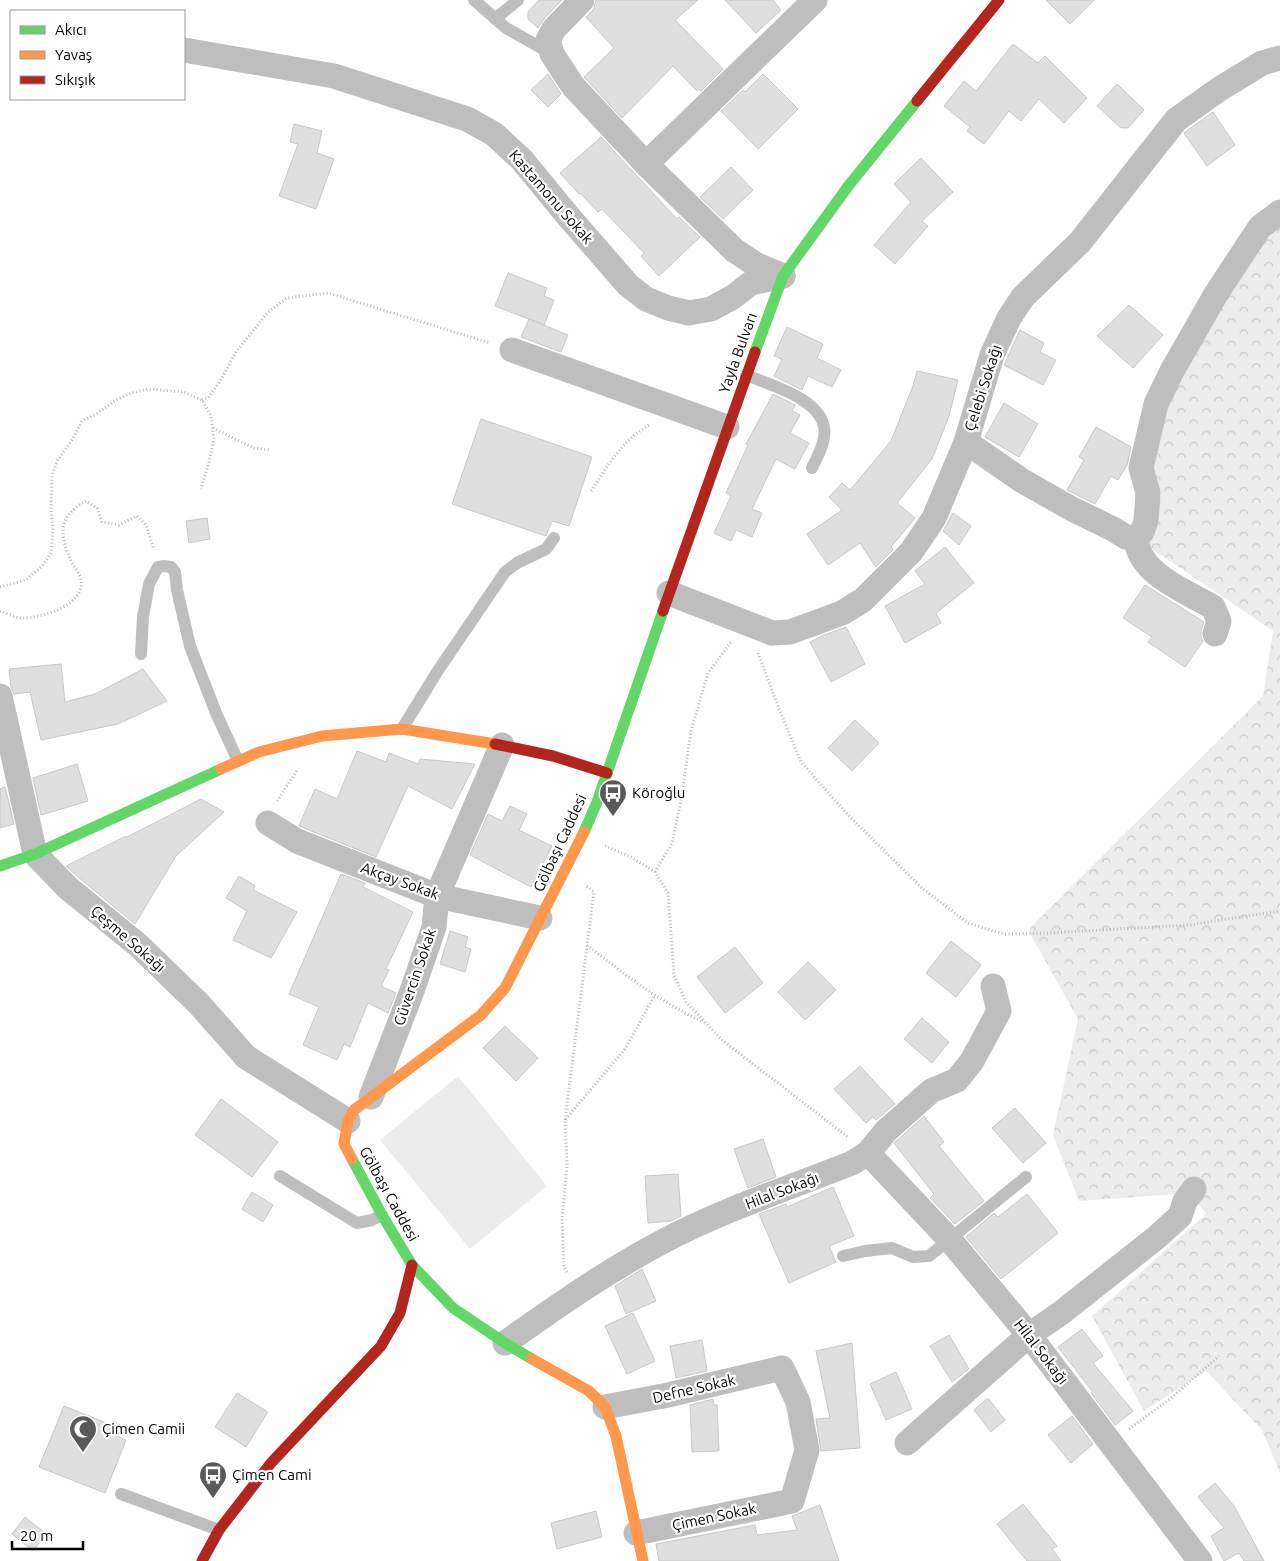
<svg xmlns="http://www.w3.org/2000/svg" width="1280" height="1561" viewBox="0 0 1280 1561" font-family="Ubuntu,sans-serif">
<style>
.grass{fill:#ececec}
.forest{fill:url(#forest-crowns)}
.building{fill:#dfdfdf;stroke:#c7c7c7}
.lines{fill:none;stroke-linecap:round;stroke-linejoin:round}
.path{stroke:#b9b9b9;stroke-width:3;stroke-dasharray:1 2.5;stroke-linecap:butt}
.lane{stroke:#bebebe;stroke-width:12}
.street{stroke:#bebebe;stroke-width:25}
.fast{stroke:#63d668;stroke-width:11}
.slow{stroke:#ff974d;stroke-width:11}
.jam{stroke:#b3261e;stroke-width:11}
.labels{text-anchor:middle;stroke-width:4.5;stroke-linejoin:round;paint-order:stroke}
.street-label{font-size:15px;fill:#000;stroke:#fff}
.poi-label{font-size:15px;fill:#000;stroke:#fff;text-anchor:start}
</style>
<defs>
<pattern id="forest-crowns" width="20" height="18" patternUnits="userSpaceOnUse" patternTransform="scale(1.25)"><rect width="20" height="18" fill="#ececec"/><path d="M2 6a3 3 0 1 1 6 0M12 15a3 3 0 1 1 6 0" fill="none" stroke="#c9c9c9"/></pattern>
</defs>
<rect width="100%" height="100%" fill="#fff"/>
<path class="grass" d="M458,1076L547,1186L470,1249L380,1140Z"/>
<path class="forest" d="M1280,217V1473L1262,1430L1206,1371L1144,1411L1092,1316L1206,1214L1190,1193L1079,1201L1053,1135L1078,1019L1028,930L1263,696L1273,631L1136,538L1156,404Z"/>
<g class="building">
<path d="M539,0H562L544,19L538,28L528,19V12Z"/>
<path d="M596,0H698L675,20L723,69L701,91L699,89L697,91L673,66L622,118L584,77L614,48L586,17L593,10Z"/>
<path d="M725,0H773L781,10L756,33Z"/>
<path d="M1046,0H1094L1070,24Z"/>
<path d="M1013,44L1038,63L1045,56L1087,98L1064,123L1039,99L1021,121L1009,111L984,144L967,131L970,127L944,106L964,81L976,91Z"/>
<path d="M548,74L561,94L548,107L531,90Z"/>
<path d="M763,74L798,109L758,149L721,111L743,90L745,92Z"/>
<path d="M1117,84L1144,110L1128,128H1121L1097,106Z"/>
<path d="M1213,112L1235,145L1207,166L1184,133Z"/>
<path d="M294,124L322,131L317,153L334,159L316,209L279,196L298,144L290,142Z"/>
<path d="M601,137L677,219L679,217L700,237L659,276L641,256L644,253L602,209L598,212L580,193L579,194L560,173Z"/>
<path d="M921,158L953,192L922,221L928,226L895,264L874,245L911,202L894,184Z"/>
<path d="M731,167L753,190L723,219L700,197Z"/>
<path d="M508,273L547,288L544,296L554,300L544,325L495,306Z"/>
<path d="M1129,305L1163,335L1133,368L1097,336Z"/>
<path d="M529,319L568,335L561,352L521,337Z"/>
<path d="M787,327L823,344L817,358L841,370L832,387L808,376L802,390L774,376L782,359L774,356Z"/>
<path d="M1020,330L1044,343L1040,352L1056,360L1043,385L1004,365Z"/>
<path d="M917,371L958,380L949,416L932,459L897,503L915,518L891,547L893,550L876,567L860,543L828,565L807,534L842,510L829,497L842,483L850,490L891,441L913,386Z"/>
<path d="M773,394L795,405L792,411L800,415L790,433L809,443L795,469L776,459L752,509L762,513L752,537L736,530L731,541L714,533L731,496L726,493L748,445L746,444Z"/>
<path d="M1004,403L1038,424L1019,457L985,437Z"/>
<path d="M481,419L592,457L569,526L552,521L546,536L452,504Z"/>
<path d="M1096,427L1131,447L1127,465L1118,480L1111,476L1095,504L1067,490L1084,460L1079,457Z"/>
<path d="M953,513L971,526L959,545L943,531Z"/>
<path d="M207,518L210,539L189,543L186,521Z"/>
<path d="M945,547L974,583L936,613L941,623L905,643L885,606L925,584L915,571Z"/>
<path d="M1145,585L1204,622L1201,630V637L1203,641L1185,667L1148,642L1152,637L1123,618Z"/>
<path d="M846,627L865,664L831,682L810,642L824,635Z"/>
<path d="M61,664L65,702L95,694L143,669L167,701L118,724L41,740L30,692L14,694L11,687L9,669Z"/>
<path d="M855,720L879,743L852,771L828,748Z"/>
<path d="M357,751L386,762L389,753L418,764L420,759L475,764L452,809L408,786L376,857L299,826L315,789L337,799Z"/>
<path d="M77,764L88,801L41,815L33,778Z"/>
<path d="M5,787L14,824L0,828V789Z"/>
<path d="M201,799L224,812L176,856L135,924L78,877L66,866L126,836L127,837Z"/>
<path d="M510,806L527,814L519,830L552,846L531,887L470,855L488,814L502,821Z"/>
<path d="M341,874L365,883L363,887L413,912L386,969L389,970L381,986L396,993L388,1013L368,1003L350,1047L344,1044L337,1060L303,1045L319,1007L289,994Z"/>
<path d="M239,876L255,886L253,890L297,912L271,958L233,940L247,911L226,898Z"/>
<path d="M450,931L468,937L465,947L471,949L465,972L440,964Z"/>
<path d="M951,941L981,965L956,997L926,973Z"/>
<path d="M735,947L763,983L725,1013L697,977Z"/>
<path d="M808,962L836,990L805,1020L778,992Z"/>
<path d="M922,1018L949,1042L932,1063L904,1039Z"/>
<path d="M505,1026L538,1058L516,1081L483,1048Z"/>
<path d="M860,1066L895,1104L876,1120L873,1117L866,1123L834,1089Z"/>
<path d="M221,1099L278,1142L252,1177L195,1135Z"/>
<path d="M1015,1108L1046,1143L1023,1163L992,1128Z"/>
<path d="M924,1116L944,1142L939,1146L984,1201L955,1224L930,1198L934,1194L894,1143Z"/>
<path d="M763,1139L776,1177L748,1188L734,1149Z"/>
<path d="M678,1174L681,1216L671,1221L648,1223L645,1176Z"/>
<path d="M833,1187L854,1236L829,1246L836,1262L789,1283L759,1214L786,1204L787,1207Z"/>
<path d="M252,1192L273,1205L263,1222L242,1209Z"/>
<path d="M1027,1194L1058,1233L1001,1279L966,1237L994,1213L998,1217Z"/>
<path d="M642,1269L656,1301L626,1314L615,1286Z"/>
<path d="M633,1313L655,1361L627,1374L605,1326Z"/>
<path d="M1082,1329L1103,1356L1093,1363L1133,1411L1115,1425L1091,1393L1093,1392L1058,1347Z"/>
<path d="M949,1335L969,1369L952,1382L930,1346Z"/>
<path d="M702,1340L707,1371L676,1378L670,1346Z"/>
<path d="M852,1343L860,1448L821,1451L816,1419L830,1418L816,1351Z"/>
<path d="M896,1372L912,1409L886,1420L870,1384Z"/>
<path d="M237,1393L268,1412L246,1447L215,1427Z"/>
<path d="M988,1398L1005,1420L991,1432L974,1410Z"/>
<path d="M713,1399L714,1405H717L719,1451L692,1452L690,1405Z"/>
<path d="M64,1406L119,1428L116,1435L126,1440L105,1493L39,1467Z"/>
<path d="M1072,1416L1093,1444L1071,1463L1048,1435Z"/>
<path d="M1215,1483L1234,1506L1264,1561H1244L1239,1553L1224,1561L1211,1536L1224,1528L1198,1497Z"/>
<path d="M1023,1504L1057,1546L1052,1549L1061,1561H1027L997,1524Z"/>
<path d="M820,1505L839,1561H659L656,1544L755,1525L757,1535L797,1530L792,1516Z"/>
<path d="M596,1511L602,1537L557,1549L551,1523Z"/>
<path d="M25,1517L46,1534L33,1551L12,1534Z"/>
</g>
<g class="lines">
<g class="path">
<path d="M202,400L208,398L219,383L236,352L268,312L287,298L328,293L490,343"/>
<path d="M213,428L254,448L270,450"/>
<path d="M591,491C607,466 623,440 649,425"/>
<path d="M0,587L26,580L42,566L51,553L53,530L51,510L52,475L58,460L72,440L82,421L98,413L116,400L131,393L148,389L184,392L202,400L211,416L214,439L209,462L201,489"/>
<path d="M0,611C7,613 15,618 22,618C42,618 85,606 81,580C80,574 75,568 72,563C60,536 56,517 86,501L97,508L102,522L119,525L137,516L146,525L154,550"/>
<path d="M758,653L778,706L801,762L848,815L923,889L968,923L1003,934L1049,933L1189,925L1280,911"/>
<path d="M277,801L298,769"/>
<path d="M605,846L631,857L655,872L668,893L674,975L686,1002L722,1040L848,1137"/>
<path d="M655,872L672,843L681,801L691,731L708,673L731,642"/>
<path d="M587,945C624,974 661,1003 704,1022"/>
<path d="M565,1120L594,892L585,885"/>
<path d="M567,1272L564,1267L562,1218L567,1166L565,1120L625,1049L655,995"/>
<path d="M1129,1429L1170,1399L1219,1356"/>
</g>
<g class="lane">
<path d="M474,0L506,28L552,54"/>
<path d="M495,19L518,0"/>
<path d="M746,375C770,385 819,398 824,427C827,440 817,457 812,468"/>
<path d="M141,654L143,617L149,584L158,567L164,566L171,567L175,572L177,590L190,646L216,713L238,761"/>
<path d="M402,729L437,672L505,572L517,563L546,549L554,538"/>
<path d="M280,1176L357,1223L372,1220L382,1215"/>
<path d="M843,1256L865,1251L892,1248L913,1257L929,1256L1026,1177"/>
<path d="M121,1494L219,1530"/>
</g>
<g class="street">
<path d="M582,0L554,29L548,40L552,54L573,86L646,164L734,250L755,264L783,276"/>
<path d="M184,50L334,76L467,119L494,134L522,160L568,216L628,285L646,299L668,308L689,313L711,309L733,297L751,283L783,276"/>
<path d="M646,164L815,0"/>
<path d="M512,350L727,427"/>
<path d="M966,442L1021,480L1072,509L1113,529L1126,537L1136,538L1142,532L1146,521L1148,493L1141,468L1156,404L1172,371L1216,294L1260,227L1280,212"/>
<path d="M1136,538C1138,574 1187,592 1213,607L1219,621L1215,634"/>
<path d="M669,593L772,633L790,632L842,613L863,600L911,552L934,518L966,442L992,355L1009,318L1023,297L1080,242L1176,120L1218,90L1262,63L1280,58"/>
<path d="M0,696L35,854L68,888L138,945L199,1004L246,1057L348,1121"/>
<path d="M268,823L297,841L437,896L540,918"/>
<path d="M371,1097L412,991L434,927L437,896L502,745"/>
<path d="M868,1153L950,1240L1029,1335L1200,1561"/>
<path d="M505,1343C556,1307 607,1271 662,1242C722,1210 789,1188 852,1163L868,1153L886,1131L931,1091L957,1080L972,1061L999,1011L993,986"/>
<path d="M605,1407L668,1395L782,1368L798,1402L807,1450L792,1501L636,1533"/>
<path d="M907,1443L1029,1335L1061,1313L1157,1237L1180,1216L1185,1201L1194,1189"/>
</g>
<g class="fast">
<path d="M755,352L783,276L849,185L917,101"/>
<path d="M584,832L597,802L663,611"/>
<path d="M0,866L35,854L221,769"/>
<path d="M352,1159L382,1215L412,1265L453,1308L505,1343L532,1359"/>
</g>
<g class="slow">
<path d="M221,769L259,752L322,736L402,729L495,744"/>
<path d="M352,1159L344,1144L348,1121L354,1110L481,1015L505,988L584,832"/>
<path d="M532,1359L589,1391L605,1407L616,1436L643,1561"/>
</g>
<g class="jam">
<path d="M917,101L999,0"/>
<path d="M663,611L755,352"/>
<path d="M495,744L553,756L607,773"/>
<path d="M202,1561L219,1530L271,1463L381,1346L400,1313L412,1265"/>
</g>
</g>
<defs>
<g id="bus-pin" transform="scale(1.4375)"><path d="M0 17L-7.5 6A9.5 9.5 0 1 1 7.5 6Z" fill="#595959" stroke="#fff"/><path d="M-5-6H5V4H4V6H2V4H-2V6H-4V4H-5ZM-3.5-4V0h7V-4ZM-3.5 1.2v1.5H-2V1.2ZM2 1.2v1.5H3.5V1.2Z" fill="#fff"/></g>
<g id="mosque-pin" transform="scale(1.4375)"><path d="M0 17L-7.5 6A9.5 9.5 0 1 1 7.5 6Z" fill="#595959" stroke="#fff"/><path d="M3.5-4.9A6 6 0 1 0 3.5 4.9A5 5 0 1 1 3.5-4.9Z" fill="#fff"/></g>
</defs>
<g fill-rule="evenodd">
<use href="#bus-pin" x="613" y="793"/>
<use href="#mosque-pin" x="83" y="1429"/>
<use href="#bus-pin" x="213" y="1475"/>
</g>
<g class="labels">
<g class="street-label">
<text transform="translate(551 197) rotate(49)" y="5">Kastamonu Sokak</text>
<text transform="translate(738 353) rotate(-70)" y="5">Yayla Bulvarı</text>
<text transform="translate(983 388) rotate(-72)" y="5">Çelebi Sokağı</text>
<text transform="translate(560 843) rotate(-65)" y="5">Gölbaşı Caddesi</text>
<text transform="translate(400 881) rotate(20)" y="5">Akçay Sokak</text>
<text transform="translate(128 939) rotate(41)" y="5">Çeşme Sokağı</text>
<text transform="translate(415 977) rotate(-71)" y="5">Güvercin Sokak</text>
<text transform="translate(782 1191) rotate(-21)" y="5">Hilal Sokağı</text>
<text transform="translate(389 1194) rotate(61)" y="5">Gölbaşı Caddesi</text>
<text transform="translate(1041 1352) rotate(52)" y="5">Hİlal Sokağı</text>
<text transform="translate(694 1389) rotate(-13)" y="5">Defne Sokak</text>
<text transform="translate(714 1517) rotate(-12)" y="5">Çimen Sokak</text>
</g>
<g class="poi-label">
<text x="632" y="798">Köroğlu</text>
<text x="102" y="1434">Çimen Camii</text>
<text x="232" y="1480">Çimen Cami</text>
</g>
</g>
<rect x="10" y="10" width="175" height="90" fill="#ffffff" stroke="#999999"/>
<rect x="20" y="26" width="25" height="8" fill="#63d668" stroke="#999999"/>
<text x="55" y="35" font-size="15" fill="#000000">Akıcı</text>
<rect x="20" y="51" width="25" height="8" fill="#ff974d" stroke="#999999"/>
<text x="55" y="60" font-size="15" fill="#000000">Yavaş</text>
<rect x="20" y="76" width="25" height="8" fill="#b3261e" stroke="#999999"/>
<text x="55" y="85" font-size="15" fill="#000000">Sıkışık</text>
<path d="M12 1541v8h71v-8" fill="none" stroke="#000000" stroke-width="2.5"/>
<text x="20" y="1541" font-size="15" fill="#000000" stroke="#ffffff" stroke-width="4" paint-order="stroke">20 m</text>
</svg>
